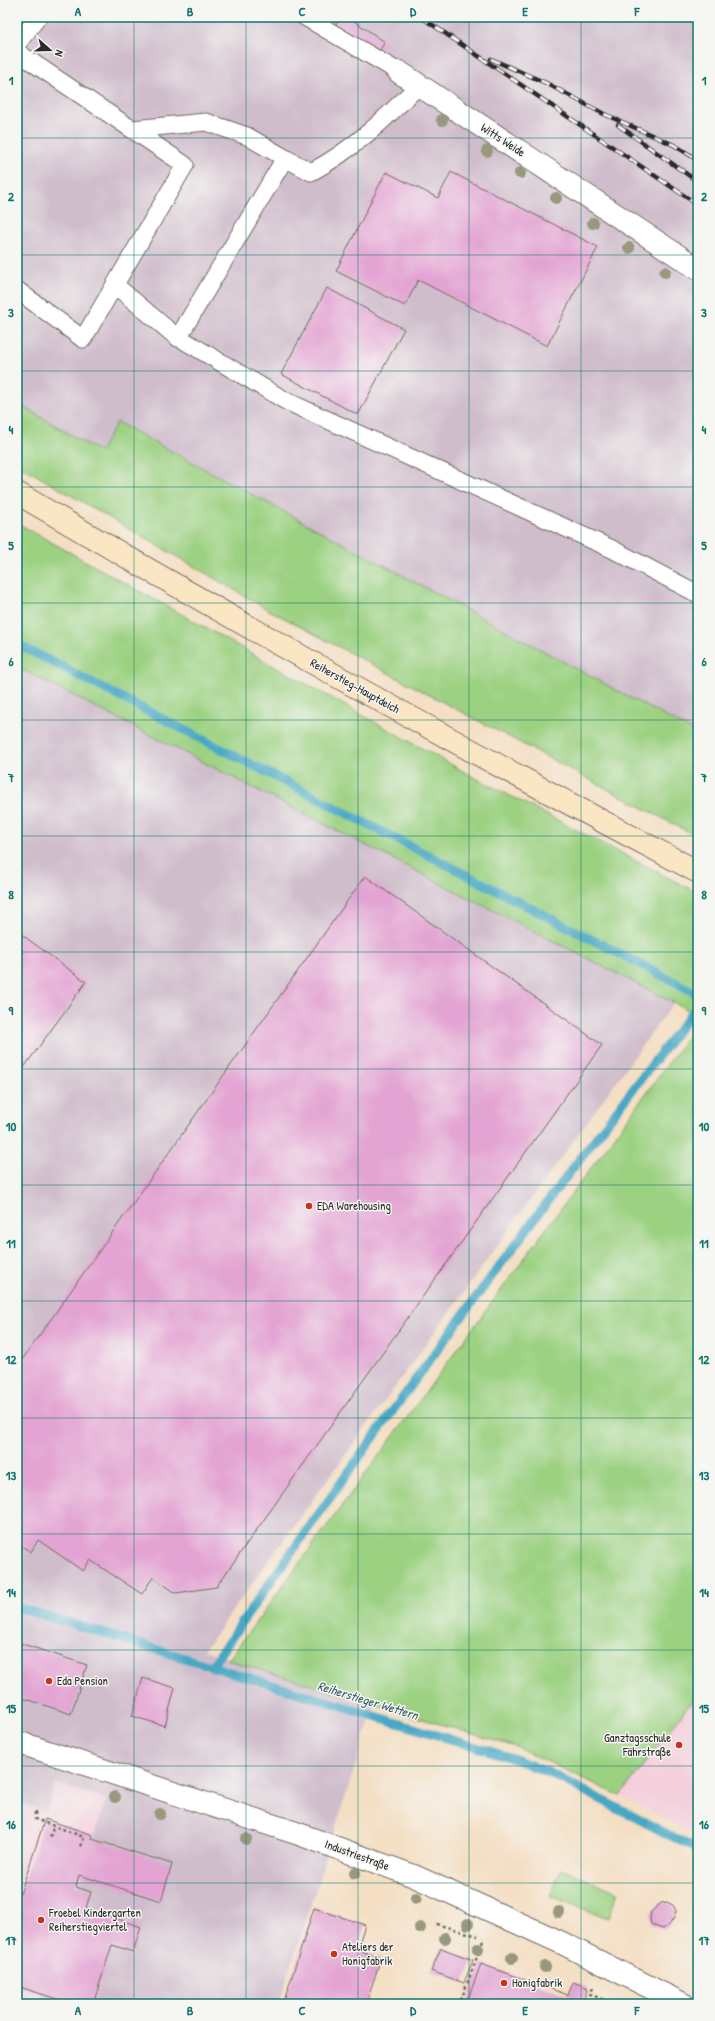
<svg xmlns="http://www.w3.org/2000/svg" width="715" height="2021" viewBox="0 0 715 2021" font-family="'Patrick Hand',sans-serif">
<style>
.built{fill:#f4cfdc}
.industrial{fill:#d0bdcc}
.green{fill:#9cd182;stroke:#647e56}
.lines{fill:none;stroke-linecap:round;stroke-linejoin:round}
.stream{stroke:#46a7c5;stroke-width:9}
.building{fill:#e3a4d3}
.service-casing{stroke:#716a61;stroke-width:19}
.minor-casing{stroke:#716a61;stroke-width:24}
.secondary-casing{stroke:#716a61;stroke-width:24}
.path{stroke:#716a61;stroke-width:2.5;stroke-dasharray:3 3;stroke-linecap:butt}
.service{stroke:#fff;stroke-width:17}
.minor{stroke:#fff;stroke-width:22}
.secondary{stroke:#fbe6c4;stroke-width:22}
.rail-casing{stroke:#2b2b2b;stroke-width:4.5}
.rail{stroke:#f6f6f2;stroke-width:3;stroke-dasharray:9;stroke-linecap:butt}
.tree{fill:#98987e}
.grid{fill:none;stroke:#0f766e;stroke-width:1;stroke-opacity:0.55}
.poi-dot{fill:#c8321e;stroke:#f6f6f2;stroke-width:1.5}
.labels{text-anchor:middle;stroke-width:3;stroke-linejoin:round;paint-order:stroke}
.street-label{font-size:12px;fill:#2b2b2b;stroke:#f6f6f2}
.poi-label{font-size:12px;fill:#2b2b2b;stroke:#f6f6f2;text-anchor:start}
.water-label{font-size:13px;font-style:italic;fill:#365d69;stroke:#f6f6f2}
.neatline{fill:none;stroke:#0f766e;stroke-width:1.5}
.grid-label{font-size:13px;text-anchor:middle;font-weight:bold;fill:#0f766e}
</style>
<rect width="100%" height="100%" fill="#f6f6f2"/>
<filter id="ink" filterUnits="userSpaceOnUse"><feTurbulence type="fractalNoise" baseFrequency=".025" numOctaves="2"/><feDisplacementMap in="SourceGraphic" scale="8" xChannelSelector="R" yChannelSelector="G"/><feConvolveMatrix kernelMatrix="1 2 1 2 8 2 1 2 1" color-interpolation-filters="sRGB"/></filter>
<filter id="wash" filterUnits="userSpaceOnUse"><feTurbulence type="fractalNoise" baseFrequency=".012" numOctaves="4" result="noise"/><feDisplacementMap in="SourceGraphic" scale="16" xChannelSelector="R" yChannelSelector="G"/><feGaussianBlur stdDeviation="0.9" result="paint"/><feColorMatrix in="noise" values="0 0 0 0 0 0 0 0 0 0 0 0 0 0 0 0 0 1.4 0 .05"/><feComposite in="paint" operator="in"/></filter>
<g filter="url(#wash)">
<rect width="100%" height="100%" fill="#f4dfc4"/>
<g class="built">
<path d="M698,1693V1836L620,1796Z"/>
<path d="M56,1783L106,1800L38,2004H17V1802L46,1812Z"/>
</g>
<g class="industrial">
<path d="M17,17H698V734L117,422L100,452L17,403Z"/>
<path d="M17,667L674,1002L204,1650L374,1707L279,2004H38L106,1800L56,1783L46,1812L17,1802Z"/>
</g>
<g class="green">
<path d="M17,403L100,452L117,422L698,734V837L269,610L17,464Z"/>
<path d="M17,523L470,775L698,893V1015L17,667Z"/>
<path d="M698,1023V1693L620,1796L519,1748L228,1660Z"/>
<path d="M561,1869L618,1892L608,1918L550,1896Z"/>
</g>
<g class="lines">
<g class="stream">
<path d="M17,644L698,994"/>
<path d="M17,1607L509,1757L550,1773L698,1850"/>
<path d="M211,1667C367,1442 530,1221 698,1005"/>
</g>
</g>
<g id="blocks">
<g class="building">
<path d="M341,17H348L385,42L377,54L335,26Z"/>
<path d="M386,172L438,198L451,172L598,247L547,346L418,280L405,306L336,271Z"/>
<path d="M327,288L404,329L358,415L281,374Z"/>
<path d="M365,876L602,1045L216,1587L176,1593L153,1577L142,1594L90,1560L83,1571L38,1540L31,1552L17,1543V1367Z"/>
<path d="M17,931L86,982L17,1077Z"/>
<path d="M17,1642L87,1665L71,1714L17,1696Z"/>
<path d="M143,1678L175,1688L165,1726L132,1716Z"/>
<path d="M45,1819L93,1835L92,1839L172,1864L161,1901L79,1875L76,1887L91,1892L86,1908L141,1927L133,1952L112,1945L93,2004H72L17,1986V1893L20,1894Z"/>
<path d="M667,1902L673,1905L676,1911L674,1918L669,1925L663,1929L657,1927L651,1924L650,1918L651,1912L661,1903Z"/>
<path d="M314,1908L365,1925L357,1950L381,1958L366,2004H283Z"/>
<path d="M441,1948L473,1960L464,1983L431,1971Z"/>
<path d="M481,1964L568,1995L573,1982L588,1988L584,1999L597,2004H466Z"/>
</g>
</g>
</g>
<g filter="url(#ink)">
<use href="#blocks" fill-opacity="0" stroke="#716a61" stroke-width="1"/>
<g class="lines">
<g class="service-casing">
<g id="service">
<path d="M305,17L399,72"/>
<path d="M17,44L38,17"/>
<path d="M17,52L185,165L83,339L17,290"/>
<path d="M133,129L206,122L247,136L285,158"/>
<path d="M115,285L173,334L286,401L612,549L698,594"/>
<path d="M178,338L285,158L311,172C353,150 386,118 419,85"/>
</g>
</g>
<g class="minor-casing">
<g id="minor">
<path d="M399,72L698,269"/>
<path d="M17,1742L296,1833L414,1876L562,1943L683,2004"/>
</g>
</g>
<g class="secondary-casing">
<path id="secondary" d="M17,493C241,625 468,751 698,872"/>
</g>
<g class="path">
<path d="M35,1812V1819L84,1837L81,1847"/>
<path d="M50,1837L54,1826"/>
<path d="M436,1924L478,1936"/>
<path d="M593,1988L590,1994L613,2004"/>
<path d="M461,2000L484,1938"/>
</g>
<use href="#service" class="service"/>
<use href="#minor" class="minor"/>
<use href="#secondary" class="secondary"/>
<g class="rail-casing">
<g id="rail">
<path d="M421,17L698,205"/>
<path d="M491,59L546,83L604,114L674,145L698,160"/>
<path d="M618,125L698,182"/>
</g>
</g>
<use href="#rail" class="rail"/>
</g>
<g class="tree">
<circle cx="442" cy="120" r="6"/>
<circle cx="487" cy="151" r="6"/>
<circle cx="520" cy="173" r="6"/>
<circle cx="556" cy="198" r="6"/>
<circle cx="593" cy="223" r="6"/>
<circle cx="629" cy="248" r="6"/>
<circle cx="665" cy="272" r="6"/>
<circle cx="115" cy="1797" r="6"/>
<circle cx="160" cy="1814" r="6"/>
<circle cx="246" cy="1839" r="6"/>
<circle cx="355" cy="1873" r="6"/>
<circle cx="416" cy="1898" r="6"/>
<circle cx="559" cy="1912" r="6"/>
<circle cx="468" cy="1924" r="6"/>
<circle cx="420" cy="1928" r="6"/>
<circle cx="445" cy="1938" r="6"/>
<circle cx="478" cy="1949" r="6"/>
<circle cx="512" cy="1958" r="6"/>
<circle cx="545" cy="1967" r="6"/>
</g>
</g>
<path class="grid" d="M134,17V2004M246,17V2004M358,17V2004M469,17V2004M581,17V2004M17,138H698M17,255H698M17,371H698M17,487H698M17,603H698M17,720H698M17,836H698M17,952H698M17,1069H698M17,1185H698M17,1301H698M17,1418H698M17,1534H698M17,1650H698M17,1766H698M17,1883H698"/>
<g class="poi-dot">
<circle cx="309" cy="1206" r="4"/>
<circle cx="49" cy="1681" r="4"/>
<circle cx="679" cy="1745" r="4"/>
<circle cx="41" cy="1920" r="4"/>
<circle cx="334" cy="1954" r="4"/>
<circle cx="504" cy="1983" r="4"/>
</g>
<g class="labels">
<g class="street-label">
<text transform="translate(503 140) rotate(33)" y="4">Witts Weide</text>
<text transform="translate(355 686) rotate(29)" y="4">Reiherstieg-Hauptdeich</text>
<text transform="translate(357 1855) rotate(20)" y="4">Industriestraße</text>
</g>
<g class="poi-label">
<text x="317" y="1210">EDA Warehousing</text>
<text x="57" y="1685">Eda Pension</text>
<text x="671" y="1742" text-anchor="end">Ganztagsschule<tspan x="671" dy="14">Fährstraße</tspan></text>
<text x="49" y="1917">Froebel Kindergarten<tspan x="49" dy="14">Reiherstiegviertel</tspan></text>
<text x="342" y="1951">Ateliers der<tspan x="342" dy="14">Honigfabrik</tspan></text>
<text x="512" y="1987">Honigfabrik</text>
</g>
<g class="water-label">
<text transform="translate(368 1700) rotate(17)" y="5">Reiherstieger Wettern</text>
</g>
</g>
<rect width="715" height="2021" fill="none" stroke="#f6f6f2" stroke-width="44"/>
<g transform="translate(50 50) rotate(110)" stroke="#f6f6f2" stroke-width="3" paint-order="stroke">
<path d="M0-3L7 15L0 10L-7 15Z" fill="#2b2b2b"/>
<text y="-6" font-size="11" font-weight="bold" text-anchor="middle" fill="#2b2b2b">N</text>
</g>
<rect x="22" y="22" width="671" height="1977" class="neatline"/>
<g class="grid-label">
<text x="78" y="16">A</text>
<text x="190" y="16">B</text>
<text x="302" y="16">C</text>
<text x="413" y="16">D</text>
<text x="525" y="16">E</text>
<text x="637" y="16">F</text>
<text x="11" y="85">1</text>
<text x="704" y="85">1</text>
<text x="11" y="201">2</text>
<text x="704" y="201">2</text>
<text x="11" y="317">3</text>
<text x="704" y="317">3</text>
<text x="11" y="434">4</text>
<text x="704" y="434">4</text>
<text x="11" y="550">5</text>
<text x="704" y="550">5</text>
<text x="11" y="666">6</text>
<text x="704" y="666">6</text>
<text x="11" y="782">7</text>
<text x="704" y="782">7</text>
<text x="11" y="899">8</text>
<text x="704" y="899">8</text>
<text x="11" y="1015">9</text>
<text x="704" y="1015">9</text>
<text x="11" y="1131">10</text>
<text x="704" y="1131">10</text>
<text x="11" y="1248">11</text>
<text x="704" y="1248">11</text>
<text x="11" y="1364">12</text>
<text x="704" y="1364">12</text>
<text x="11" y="1480">13</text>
<text x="704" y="1480">13</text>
<text x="11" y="1597">14</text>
<text x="704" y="1597">14</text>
<text x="11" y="1713">15</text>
<text x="704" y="1713">15</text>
<text x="11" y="1829">16</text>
<text x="704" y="1829">16</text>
<text x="11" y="1945">17</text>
<text x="704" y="1945">17</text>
<text x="78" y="2015">A</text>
<text x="190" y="2015">B</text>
<text x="302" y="2015">C</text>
<text x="413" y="2015">D</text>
<text x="525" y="2015">E</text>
<text x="637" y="2015">F</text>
</g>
</svg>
